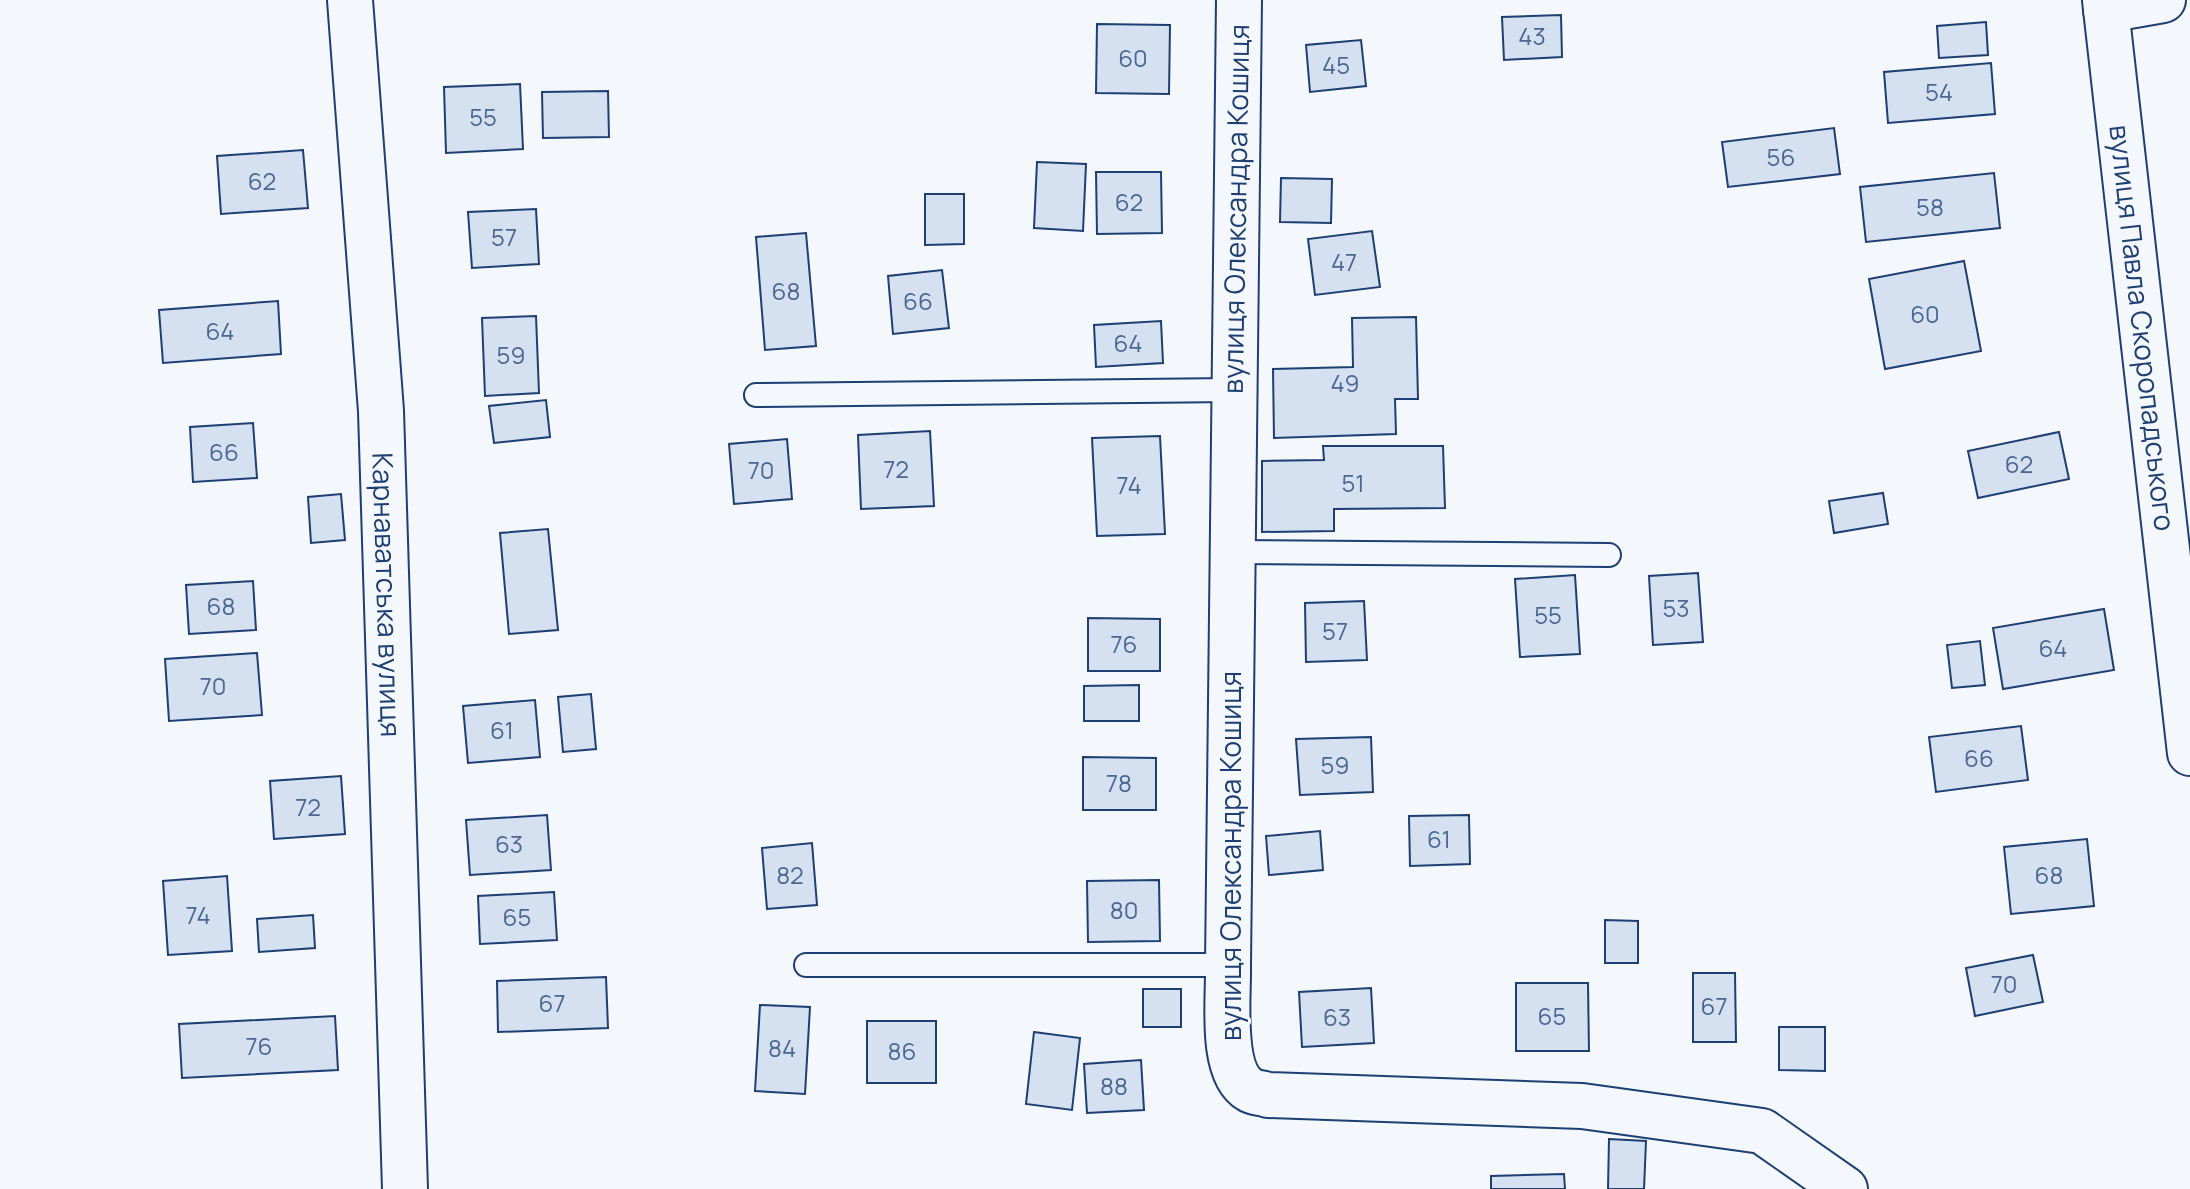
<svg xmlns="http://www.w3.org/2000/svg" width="2190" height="1189" viewBox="0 0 2190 1189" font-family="Manrope,sans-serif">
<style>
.building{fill:#d5e0f0;stroke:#1d3f73;stroke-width:2}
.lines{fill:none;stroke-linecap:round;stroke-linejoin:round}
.lane-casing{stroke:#1d3f73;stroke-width:26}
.street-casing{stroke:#1d3f73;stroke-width:48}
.lane{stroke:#f4f7fb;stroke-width:22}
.street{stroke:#f4f7fb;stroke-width:44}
.labels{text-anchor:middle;stroke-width:6;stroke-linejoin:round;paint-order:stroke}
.number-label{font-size:24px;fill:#4b6792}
.street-label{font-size:28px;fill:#1d3f73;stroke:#f4f7fb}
</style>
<rect width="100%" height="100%" fill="#f4f7fb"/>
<g class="building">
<path d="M1561,15L1562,57L1504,60L1502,17Z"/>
<path d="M1986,22L1988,55L1939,58L1937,26Z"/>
<path d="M1097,24L1170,25L1169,94L1096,93Z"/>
<path d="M1361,40L1366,86L1310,92L1306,45Z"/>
<path d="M1991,63L1995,114L1888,123L1884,72Z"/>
<path d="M520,84L523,149L446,153L444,87Z"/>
<path d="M608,91L609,137L543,138L542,92Z"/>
<path d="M1834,128L1840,174L1728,187L1722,142Z"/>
<path d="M303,150L308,208L221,214L217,156Z"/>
<path d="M1037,162L1086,164L1083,231L1034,228Z"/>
<path d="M1096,172H1161L1162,233L1097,234Z"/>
<path d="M1994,173L2000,228L1866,242L1860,187Z"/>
<path d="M1281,178L1332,179L1331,223L1280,222Z"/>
<path d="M925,194H964V244L925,245Z"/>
<path d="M536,209L539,264L472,268L468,212Z"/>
<path d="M1372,231L1380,287L1315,295L1308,239Z"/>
<path d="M806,233L816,346L765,350L756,237Z"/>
<path d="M1964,261L1981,351L1885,369L1869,279Z"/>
<path d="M942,270L949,328L893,334L888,276Z"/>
<path d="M278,301L281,354L163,363L159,310Z"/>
<path d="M536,316L539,393L485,396L482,318Z"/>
<path d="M1416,317L1418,399H1395L1396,434L1274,438L1273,369L1353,367L1352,318Z"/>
<path d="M1161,321L1163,363L1096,367L1094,325Z"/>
<path d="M546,400L550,437L494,443L489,406Z"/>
<path d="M253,423L257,478L193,482L190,427Z"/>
<path d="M930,431L934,506L861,509L858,435Z"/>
<path d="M2059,432L2069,479L1978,498L1968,451Z"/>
<path d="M1160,436L1165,534L1097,536L1092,438Z"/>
<path d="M787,439L792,499L734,504L729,444Z"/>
<path d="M1323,446H1443L1445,508L1334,509V531L1262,532V461L1324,460Z"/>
<path d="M1883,493L1888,524L1834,533L1829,501Z"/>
<path d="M341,494L345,540L311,543L308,497Z"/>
<path d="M548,529L558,630L509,634L500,533Z"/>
<path d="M1698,573L1703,642L1653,645L1649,576Z"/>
<path d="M1575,575L1580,654L1520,657L1515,579Z"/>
<path d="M253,581L256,630L189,634L186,585Z"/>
<path d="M1364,601L1367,660L1306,662L1305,603Z"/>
<path d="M2104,609L2114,670L2003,689L1993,628Z"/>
<path d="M1088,618L1160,619V671H1088Z"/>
<path d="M1980,641L1985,685L1952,688L1947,645Z"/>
<path d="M257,653L262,715L169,721L165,659Z"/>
<path d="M1139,685V721H1084V686Z"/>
<path d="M591,694L596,749L563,752L558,697Z"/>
<path d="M535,700L540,757L468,763L463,706Z"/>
<path d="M2021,726L2028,780L1936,792L1929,737Z"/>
<path d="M1371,737L1373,792L1300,795L1296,739Z"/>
<path d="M1083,757L1156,758V810H1083Z"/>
<path d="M341,776L345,834L274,839L270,781Z"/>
<path d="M547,815L551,870L470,875L466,820Z"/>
<path d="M1469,815L1470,864L1410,866L1409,816Z"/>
<path d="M1320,831L1323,870L1269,875L1266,836Z"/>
<path d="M2087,839L2094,906L2011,914L2004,847Z"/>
<path d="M812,843L817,905L767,909L762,848Z"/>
<path d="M227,876L232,951L168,955L163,881Z"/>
<path d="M1159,880L1160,941L1088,942L1087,881Z"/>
<path d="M554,892L557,940L480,944L478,896Z"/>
<path d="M313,915L315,948L259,952L257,919Z"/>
<path d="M1605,920L1638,921V963H1605Z"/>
<path d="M2033,955L2043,1002L1975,1016L1966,968Z"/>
<path d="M1693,973H1735L1736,1042H1693Z"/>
<path d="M606,977L608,1028L498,1032L497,981Z"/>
<path d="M1516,983H1588L1589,1051H1516Z"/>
<path d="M1371,988L1374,1043L1302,1047L1299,992Z"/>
<rect x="1143" y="989" width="38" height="38"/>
<path d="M760,1005L810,1007L805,1094L755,1091Z"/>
<path d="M335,1016L338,1070L182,1078L179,1024Z"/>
<rect x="867" y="1021" width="69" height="62"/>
<path d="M1779,1027H1825V1071L1779,1070Z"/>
<path d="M1034,1032L1080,1038L1072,1110L1026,1104Z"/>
<path d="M1141,1060L1144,1110L1087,1113L1084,1064Z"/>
<path d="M1609,1139L1646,1141L1644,1189H1608Z"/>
<path d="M1564,1174L1565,1189H1491V1176Z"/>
</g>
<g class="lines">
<g class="lane-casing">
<g id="lane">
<path d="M756,395L1233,390"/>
<path d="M1232,552L1609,555"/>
<path d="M806,965H1228"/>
</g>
</g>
<g class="street-casing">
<g id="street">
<path id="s1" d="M350,0L381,411L405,1189"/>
<path d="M1239,0L1228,965C1229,996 1219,1072 1250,1090C1254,1093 1263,1093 1268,1095L1582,1106L1762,1131L1845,1189"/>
<path id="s2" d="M2105,0L2190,753"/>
<path d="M2106,10L2163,0"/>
</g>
</g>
<use href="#lane" class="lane"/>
<use href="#street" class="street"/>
</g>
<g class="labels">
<g class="number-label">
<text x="1532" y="45">43</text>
<text x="1133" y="67">60</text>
<text x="1336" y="74">45</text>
<text x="1939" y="101">54</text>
<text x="483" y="126">55</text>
<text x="1781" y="166">56</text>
<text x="262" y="190">62</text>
<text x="1129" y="211">62</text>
<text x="1930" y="216">58</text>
<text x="504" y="246">57</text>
<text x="1344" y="271">47</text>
<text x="786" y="300">68</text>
<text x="918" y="310">66</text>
<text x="1925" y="323">60</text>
<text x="220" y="340">64</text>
<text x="1128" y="352">64</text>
<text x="511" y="364">59</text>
<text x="1345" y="392">49</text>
<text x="224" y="461">66</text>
<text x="2019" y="473">62</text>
<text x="896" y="478">72</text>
<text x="761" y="479">70</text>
<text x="1353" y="492">51</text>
<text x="1129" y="494">74</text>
<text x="221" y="615">68</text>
<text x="1676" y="617">53</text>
<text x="1548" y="624">55</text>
<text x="1335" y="640">57</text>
<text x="1124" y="653">76</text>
<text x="2053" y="657">64</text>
<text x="213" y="695">70</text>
<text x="502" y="739">61</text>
<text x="1979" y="767">66</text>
<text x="1335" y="774">59</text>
<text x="1119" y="792">78</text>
<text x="308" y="816">72</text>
<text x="1439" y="848">61</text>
<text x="509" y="853">63</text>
<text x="790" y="884">82</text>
<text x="2049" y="884">68</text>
<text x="1124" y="919">80</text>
<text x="198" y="924">74</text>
<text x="517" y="926">65</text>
<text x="2004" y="993">70</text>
<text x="552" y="1012">67</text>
<text x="1714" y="1015">67</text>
<text x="1552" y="1025">65</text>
<text x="1337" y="1026">63</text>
<text x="259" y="1055">76</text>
<text x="782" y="1057">84</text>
<text x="902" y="1060">86</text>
<text x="1114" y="1095">88</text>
</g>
<g class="street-label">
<text transform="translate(1236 209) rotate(-89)" y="10">вулиця Олександра Кошиця</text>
<text dy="10" stroke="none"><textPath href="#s2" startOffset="330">вулиця Павла Скоропадського</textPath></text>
<text dy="10" stroke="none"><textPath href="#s1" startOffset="596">Карнаватська вулиця</textPath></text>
<text transform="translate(1231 856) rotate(-90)" y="10">вулиця Олександра Кошиця</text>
</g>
</g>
</svg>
